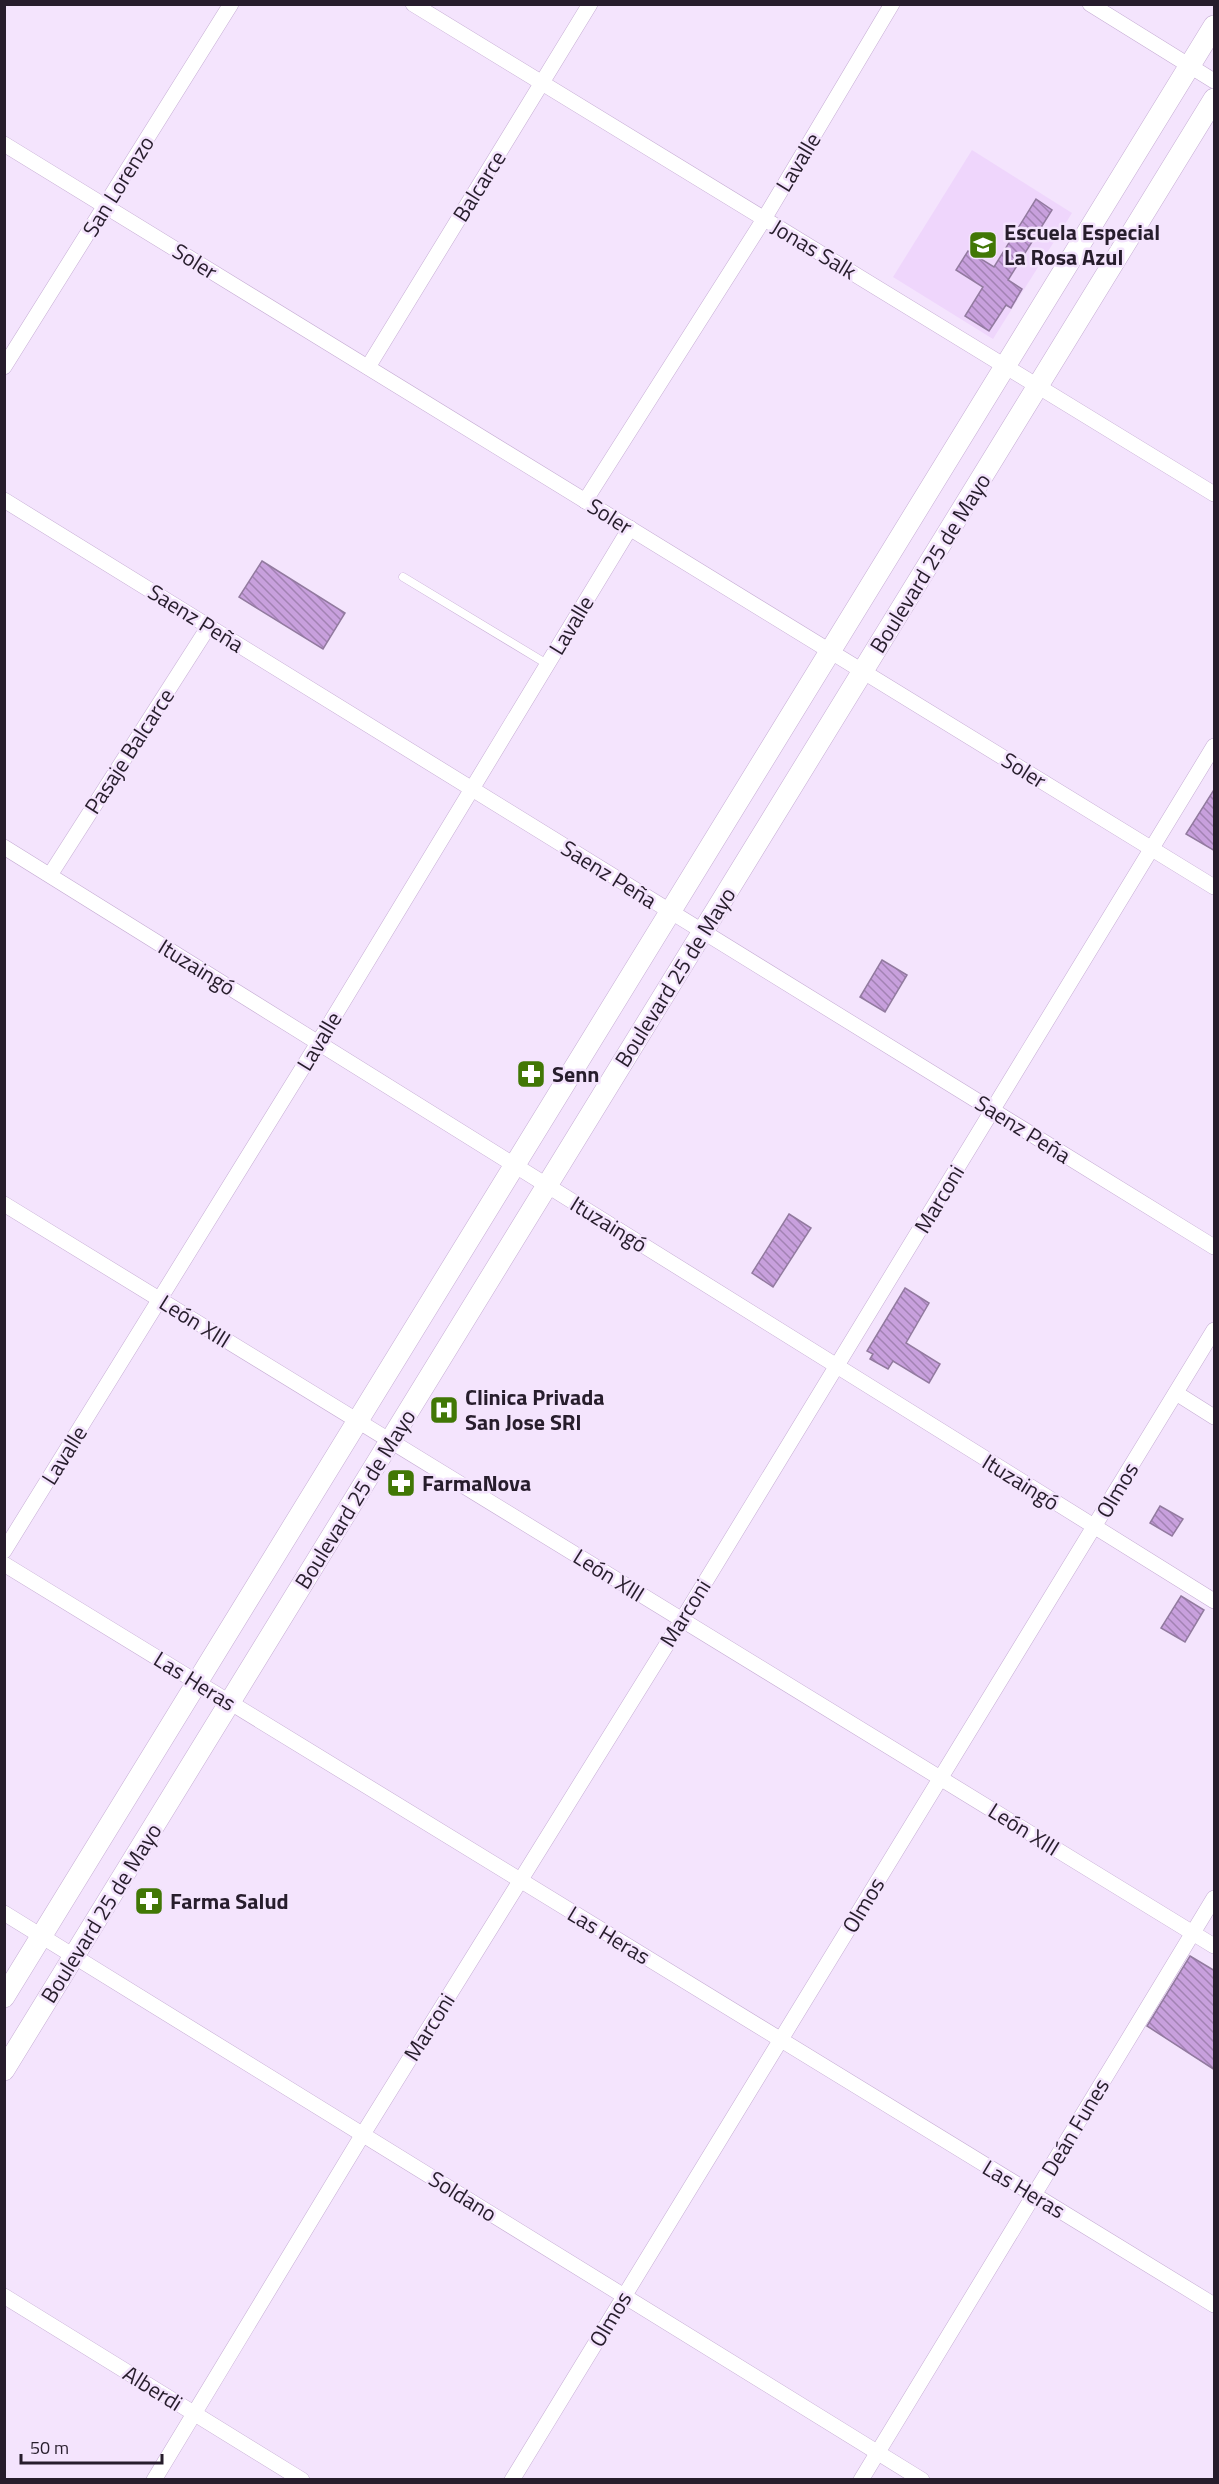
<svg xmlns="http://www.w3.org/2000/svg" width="1219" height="2484" viewBox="0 0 1219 2484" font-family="'Titillium Web',sans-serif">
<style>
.built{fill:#efd6fc}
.building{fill:url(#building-back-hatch);stroke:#927a9f;stroke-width:1.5}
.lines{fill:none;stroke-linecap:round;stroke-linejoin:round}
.lane-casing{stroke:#c6add4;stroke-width:9}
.street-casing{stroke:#c6add4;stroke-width:16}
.secondary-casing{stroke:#c6add4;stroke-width:22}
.lane{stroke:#fff;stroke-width:8}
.street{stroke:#fff;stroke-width:15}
.secondary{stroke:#fff;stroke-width:21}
.labels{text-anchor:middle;stroke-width:5;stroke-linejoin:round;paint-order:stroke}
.street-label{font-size:22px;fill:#271d2c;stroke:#f4e4fd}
.poi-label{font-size:22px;font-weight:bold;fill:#271d2c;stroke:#f4e4fd;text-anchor:start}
</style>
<defs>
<pattern id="building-back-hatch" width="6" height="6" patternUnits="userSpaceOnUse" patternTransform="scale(1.5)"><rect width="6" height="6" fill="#c8a0dd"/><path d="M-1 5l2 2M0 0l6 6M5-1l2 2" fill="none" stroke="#a282b3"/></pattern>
</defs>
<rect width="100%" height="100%" fill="#f4e4fd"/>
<path class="built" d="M972,150L1072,213L993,339L893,277Z"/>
<g class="building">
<path d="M1036,199L1052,210L1008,280L1022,289L1011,308L1006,305L989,331L965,316L983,287L956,270L968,251L994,267Z"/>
<path d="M262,561L345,613L323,649L239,597Z"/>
<path d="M1215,788V851L1186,834Z"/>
<path d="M882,960L907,975L885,1012L860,997Z"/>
<path d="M789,1214L811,1228L773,1287L752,1273Z"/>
<path d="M905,1288L929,1303L906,1343L940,1364L929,1383L893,1361L888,1369L870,1359L873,1354L867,1351Z"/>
<path d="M1160,1506L1183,1519L1172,1536L1150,1523Z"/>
<path d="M1181,1596L1204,1610L1185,1642L1161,1628Z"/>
<path d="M1190,1956L1215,1971V2070L1147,2026Z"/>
</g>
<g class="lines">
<g class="lane-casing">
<path id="lane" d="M403,577L547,664"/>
</g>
<g class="street-casing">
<g id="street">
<path d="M413,4L1214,494"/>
<path d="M1090,4L1214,81"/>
<path d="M4,144L1214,887"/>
<path d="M4,367L231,4"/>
<path d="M368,367L590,4"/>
<path d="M4,500L1214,1247"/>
<path d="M585,501L764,219L892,4"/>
<path d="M4,847L1214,1601"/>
<path d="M50,875L209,626"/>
<path d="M4,1204L1214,1946"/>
<path d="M1176,1393L1214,1417"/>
<path d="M4,1551L318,1043L630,528"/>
<path d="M4,1564L1214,2305"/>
<path d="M4,1913L922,2480"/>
<path d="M4,2296L302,2480"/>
<path d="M154,2480L363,2134L682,1620L1214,746"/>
<path d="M512,2480L1214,1330"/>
<path d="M861,2480L1214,1898"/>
</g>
</g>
<g class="secondary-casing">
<g id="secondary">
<path d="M4,1997L1214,26"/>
<path d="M4,2070L1214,99"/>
</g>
</g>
<use href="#lane" class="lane"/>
<use href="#street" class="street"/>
<use href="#secondary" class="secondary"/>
</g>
<defs>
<g id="school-square" transform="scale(1.5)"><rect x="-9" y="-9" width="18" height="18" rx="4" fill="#417705" stroke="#f4e4fd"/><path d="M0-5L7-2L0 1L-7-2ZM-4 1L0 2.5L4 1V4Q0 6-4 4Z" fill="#fff"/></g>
<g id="pharmacy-square" transform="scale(1.5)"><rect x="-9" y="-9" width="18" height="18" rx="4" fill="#417705" stroke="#f4e4fd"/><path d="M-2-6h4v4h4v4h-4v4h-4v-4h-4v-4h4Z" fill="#fff"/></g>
<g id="hospital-square" transform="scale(1.5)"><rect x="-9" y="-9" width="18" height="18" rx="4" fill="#417705" stroke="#f4e4fd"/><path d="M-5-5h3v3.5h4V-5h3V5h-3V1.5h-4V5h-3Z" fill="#fff"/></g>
</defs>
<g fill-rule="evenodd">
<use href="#school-square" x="983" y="245"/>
<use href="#pharmacy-square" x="531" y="1074"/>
<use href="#hospital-square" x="444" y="1410"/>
<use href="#pharmacy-square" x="401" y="1483"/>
<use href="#pharmacy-square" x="149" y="1901"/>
</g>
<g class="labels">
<g class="street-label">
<text transform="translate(798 162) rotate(-59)" y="8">Lavalle</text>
<text transform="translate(118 186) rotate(-58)" y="8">San Lorenzo</text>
<text transform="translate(479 186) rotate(-58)" y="8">Balcarce</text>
<text transform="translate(814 249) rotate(31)" y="8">Jonas Salk</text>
<text transform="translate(195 261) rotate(32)" y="8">Soler</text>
<text transform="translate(610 516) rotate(32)" y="8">Soler</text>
<text transform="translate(930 563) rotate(-58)" y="8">Boulevard 25 de Mayo</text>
<text transform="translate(196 618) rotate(32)" y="8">Saenz Peña</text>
<text transform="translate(571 625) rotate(-59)" y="8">Lavalle</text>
<text transform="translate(129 751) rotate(-57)" y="8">Pasaje Balcarce</text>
<text transform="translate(1024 770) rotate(32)" y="8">Soler</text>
<text transform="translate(609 874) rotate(32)" y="8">Saenz Peña</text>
<text transform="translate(197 967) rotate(32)" y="8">Ituzaingó</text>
<text transform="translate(675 977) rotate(-58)" y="8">Boulevard 25 de Mayo</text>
<text transform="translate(319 1041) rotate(-59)" y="8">Lavalle</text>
<text transform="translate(1023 1129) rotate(32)" y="8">Saenz Peña</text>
<text transform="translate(939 1199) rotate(-59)" y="8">Marconi</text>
<text transform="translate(609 1224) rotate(32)" y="8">Ituzaingó</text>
<text transform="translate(195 1321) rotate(32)" y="8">León XIII</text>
<text transform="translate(64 1455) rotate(-58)" y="8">Lavalle</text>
<text transform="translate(1021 1482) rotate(32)" y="8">Ituzaingó</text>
<text transform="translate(1117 1490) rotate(-59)" y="8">Olmos</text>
<text transform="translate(355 1499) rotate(-58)" y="8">Boulevard 25 de Mayo</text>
<text transform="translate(609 1575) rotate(32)" y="8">León XIII</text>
<text transform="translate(685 1613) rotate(-58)" y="8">Marconi</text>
<text transform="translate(195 1681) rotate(32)" y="8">Las Heras</text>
<text transform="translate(1024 1829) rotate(32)" y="8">León XIII</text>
<text transform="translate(863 1905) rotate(-59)" y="8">Olmos</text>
<text transform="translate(101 1913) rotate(-58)" y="8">Boulevard 25 de Mayo</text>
<text transform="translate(609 1935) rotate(31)" y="8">Las Heras</text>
<text transform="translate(429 2027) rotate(-58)" y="8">Marconi</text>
<text transform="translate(1075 2127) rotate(-59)" y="8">Deán Funes</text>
<text transform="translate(1024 2189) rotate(31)" y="8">Las Heras</text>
<text transform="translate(463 2196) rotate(32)" y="8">Soldano</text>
<text transform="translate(610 2319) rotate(-59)" y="8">Olmos</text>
<text transform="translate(153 2388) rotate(32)" y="8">Alberdi</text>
</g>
<g class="poi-label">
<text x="1004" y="240">Escuela Especial<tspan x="1004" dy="25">La Rosa Azul</tspan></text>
<text x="552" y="1082">Senn</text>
<text x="465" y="1405">Clinica Privada<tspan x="465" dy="25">San Jose SRl</tspan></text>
<text x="422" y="1491">FarmaNova</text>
<text x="170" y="1909">Farma Salud</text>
</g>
</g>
<rect width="1219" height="2484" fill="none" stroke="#271d2c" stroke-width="12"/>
<path d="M21 2454v9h141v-9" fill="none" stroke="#271d2c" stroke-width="3"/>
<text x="30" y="2454" font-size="18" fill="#271d2c" stroke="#f4e4fd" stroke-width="4.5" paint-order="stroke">50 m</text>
</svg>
